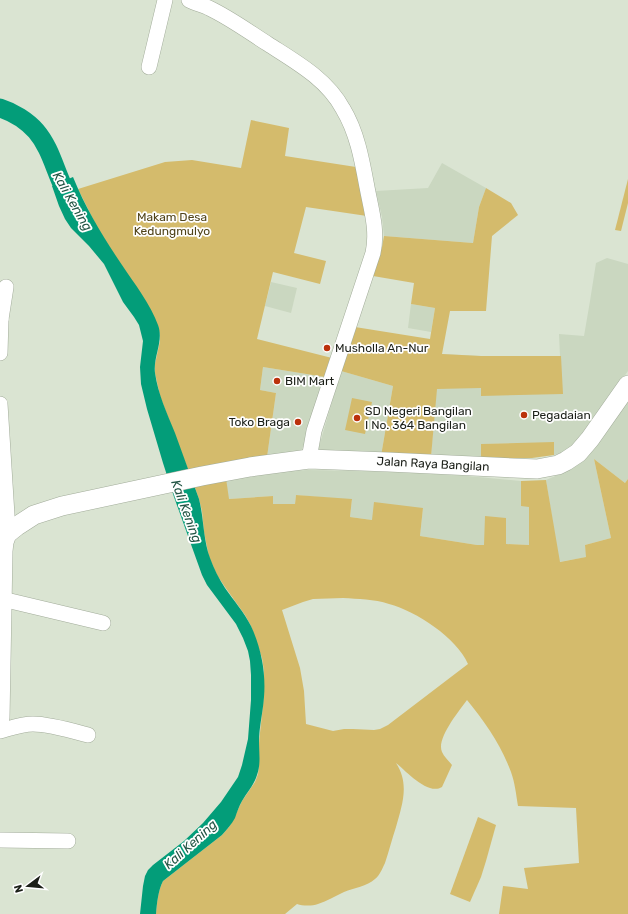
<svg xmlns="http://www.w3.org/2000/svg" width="628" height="914" viewBox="0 0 628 914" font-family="Rubik,sans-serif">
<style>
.built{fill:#cad7c0}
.green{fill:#d4bb6c;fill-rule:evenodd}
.water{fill:#039d79}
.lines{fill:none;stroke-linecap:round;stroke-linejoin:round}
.river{stroke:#039d79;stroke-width:19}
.minor-casing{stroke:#a2ac9a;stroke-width:16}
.major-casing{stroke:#a2ac9a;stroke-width:20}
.minor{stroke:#fff;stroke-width:15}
.major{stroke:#fff;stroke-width:19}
.poi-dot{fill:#bb310b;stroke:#fff;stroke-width:1.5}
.labels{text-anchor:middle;stroke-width:3.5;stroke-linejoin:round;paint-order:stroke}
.park-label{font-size:12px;fill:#504319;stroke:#fff}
.poi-label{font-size:12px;fill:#1b1f18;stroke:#fff;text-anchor:start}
.street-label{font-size:12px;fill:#1b1f18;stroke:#fff}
.water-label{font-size:13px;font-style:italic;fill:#235545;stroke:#fff}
</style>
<rect width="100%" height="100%" fill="#dae4d2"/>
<g class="built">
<path d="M442,163L486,188L479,207L473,243L384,236L382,217L376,191L428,188Z"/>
<path d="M607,258L628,264V371L578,441L563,452L554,455V443L481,444V458L431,457L436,389L442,354L481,356H560L559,334L584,336L590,301L596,263Z"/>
<path d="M271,282L297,288L291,313L265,306Z"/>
<path d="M411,304L435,308L431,332L408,328Z"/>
<path d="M263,367L325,377L305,442L302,449L298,453L267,457L276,393L260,390Z"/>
<path d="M341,371L393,386L381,456L353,454L318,450Z"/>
<path d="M628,402V479L625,483L594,459L611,538L585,545L587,557L559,562L546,480L567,471L600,440Z"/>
<path d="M308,470L362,471L418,473L467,476L521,481V506H529V545L506,544V518L484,545H477L420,536L423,508L372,520L350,517L352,500L296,495L295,504H273V496L228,499L226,478L286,471Z"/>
</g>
<g class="green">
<path d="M251,120L289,128L285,156L356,167L367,216L306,207L294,253L326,261L320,284L273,272L257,339L332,358L325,377L263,367L260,390L276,393L267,457L189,472L160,396L155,373V364L160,341V335L158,326L97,227L78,189L165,162L192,160L241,168Z"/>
<path d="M628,179V203L621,231L615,230Z"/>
<path d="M486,188L511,203L518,215L492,236L486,311H450L442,354L481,356H561L563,394L481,396V388L437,389L431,457L381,456L393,386L341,371L355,327L430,339L435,308L411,304L414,283L373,276L382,247L384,236L473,243L479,207Z"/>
<path d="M352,398L372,402L365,434L345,430Z"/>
<path d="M554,442V455L532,458H481V444Z"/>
<path d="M594,459L625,483L628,479V914H499L503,886L528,889L524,868L579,863L576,808L518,806C516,794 515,783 511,772C501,745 485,722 467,700C459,711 436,739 442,752C444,757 449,761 452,765L442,787C428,796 405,770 396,763C410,784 402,805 396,827C392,839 389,851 385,863C382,869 380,875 375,879C367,886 354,888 344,892C335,896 327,901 318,904C312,906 303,906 297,904L285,914H156C157,903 158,891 163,881L222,835L229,827L234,818L242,801L255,782L258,774L259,766V742L264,696V671L262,658L251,626L245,615L225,587L217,575L209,557L204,532L202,511L199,499L194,485L226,478L229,499L273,496V504H295L296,495L352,499L350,517L372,520L374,502L423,508L420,536L477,545H484L485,516L506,518V544L529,545V507L521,506V481L546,480L560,562L586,557L585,545L611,538ZM343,598C358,599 374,599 389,604C416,611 457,638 468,664L388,725L380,729L374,730L353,729H344L333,731L306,724L304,691L300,668L282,610L303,602L313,599Z"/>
<path d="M478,817L496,825L486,861L481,877L470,902L450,894Z"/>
</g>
<path class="water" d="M73,177C86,209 103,237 122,265C134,283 151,305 158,325C164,341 153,356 155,373C158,394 167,413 175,433C183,455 191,477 199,499C204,519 203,539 210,558C214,569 219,579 225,588C234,601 244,612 251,626C261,648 266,672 264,697C263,712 259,727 259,742C259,753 261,764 257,775C254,785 247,792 242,801C239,806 237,812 235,818C232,824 227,829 222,835L163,881C158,891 157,903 156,914H140L143,886L145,876L148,870L153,865L184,841L203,823L221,802L238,777L242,765L248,739L251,700V675L250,661L248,651L243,638L236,624L207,585L202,575L174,497L163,463L147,409L141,384L140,367L143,341L139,325L134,317L123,302L104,264L89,246L71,228L65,219L59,206L52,186Z"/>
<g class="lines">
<path class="river" d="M0,108C13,112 27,121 36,131C49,146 54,166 62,184C65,191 70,198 74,205"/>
<g class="minor-casing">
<g id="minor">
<path d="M189,0C195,3 202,5 209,8C230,18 249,32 268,44C296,62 327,79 343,109C357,132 362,160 367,187C371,209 378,230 373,253L314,431L309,459"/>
<path d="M149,67L165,0"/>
<path d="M0,318L1,319L0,353"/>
<path d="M1,319L6,287"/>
<path d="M0,404L7,515V534"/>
<path d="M2,599L103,623"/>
<path d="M0,731C11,728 22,724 33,724C49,724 73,731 88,735"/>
<path d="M0,840L68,841"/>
</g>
</g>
<g class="major-casing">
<path id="major" d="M0,718L3,551L4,542L7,534L17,526L34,515L62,506L202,476L250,467L309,459L388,462L537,469L558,465L566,461L578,453L590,439L628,385"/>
</g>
<use href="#minor" class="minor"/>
<use href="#major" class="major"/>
</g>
<g class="poi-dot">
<circle cx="327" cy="348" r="4"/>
<circle cx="277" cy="381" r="4"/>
<circle cx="524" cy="415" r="4"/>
<circle cx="357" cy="418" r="4"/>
<circle cx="298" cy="422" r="4"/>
</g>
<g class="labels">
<g class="park-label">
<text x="172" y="221">Makam Desa<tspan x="172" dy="14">Kedungmulyo</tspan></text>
</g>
<g class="poi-label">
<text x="335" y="352">Musholla An-Nur</text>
<text x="285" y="385">BIM Mart</text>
<text x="365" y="415">SD Negeri Bangilan<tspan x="365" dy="14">I No. 364 Bangilan</tspan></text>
<text x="532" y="419">Pegadaian</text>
<text x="290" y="426" text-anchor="end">Toko Braga</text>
</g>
<g class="street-label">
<text transform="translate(433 464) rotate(3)" y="4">Jalan Raya Bangilan</text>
</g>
<g class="water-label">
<text transform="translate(73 201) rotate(60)" y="5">Kali Kening</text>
<text transform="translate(187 511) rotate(70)" y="5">Kali Kening</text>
<text transform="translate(190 844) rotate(-42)" y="5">Kali Kening</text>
</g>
</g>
<g transform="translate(28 886) rotate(254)" stroke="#ffffff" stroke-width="3" paint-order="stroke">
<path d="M0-3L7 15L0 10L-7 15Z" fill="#1b1f18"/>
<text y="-6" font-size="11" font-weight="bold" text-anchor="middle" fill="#1b1f18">N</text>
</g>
</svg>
